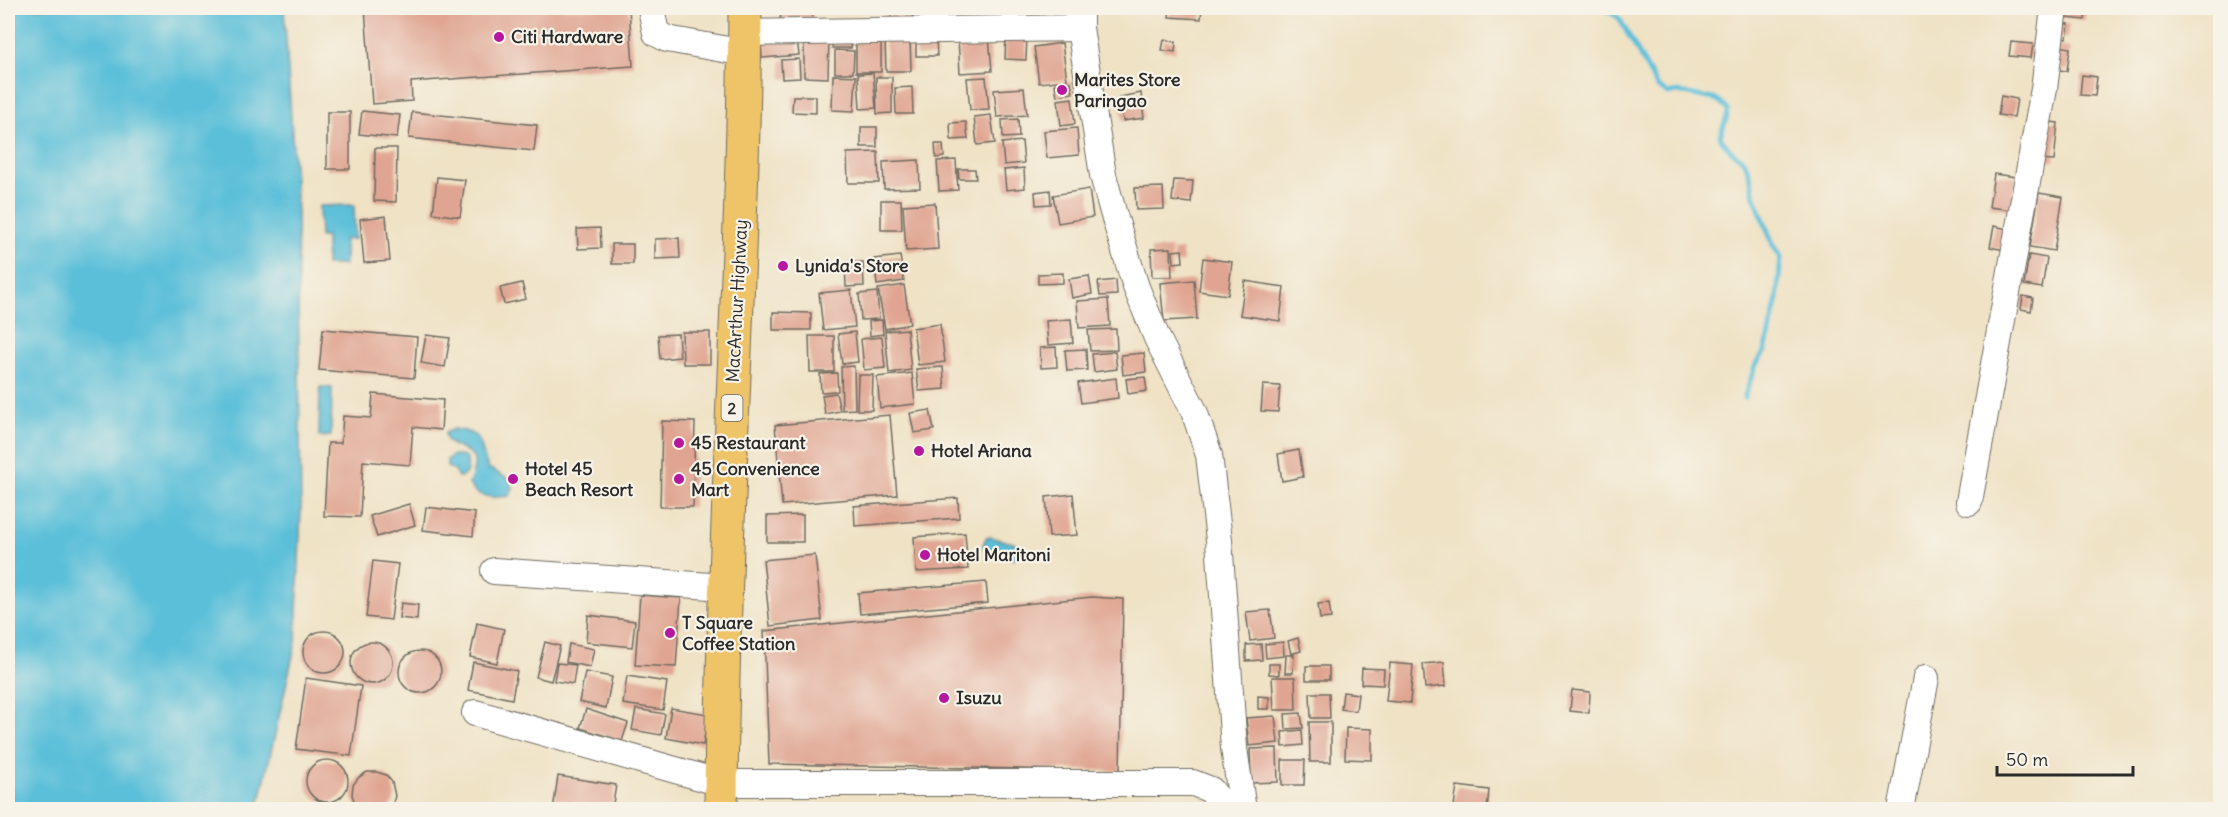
<svg xmlns="http://www.w3.org/2000/svg" width="2228" height="817" viewBox="0 0 2228 817" font-family="Delius,sans-serif">
<style>
.water{fill:#5bbfd9;stroke:#437582;stroke-width:1.5}
.lines{fill:none;stroke-linecap:round;stroke-linejoin:round}
.stream{stroke:#5bbfd9;stroke-width:5}
.building{fill:#e0a592}
.minor-casing{stroke:#706b61;stroke-width:28}
.highway-casing{stroke:#706b61;stroke-width:35}
.minor{stroke:#fff;stroke-width:26}
.highway{stroke:#efc469;stroke-width:33}
.poi-dot{fill:#b5179e;stroke:#f7f3e8;stroke-width:2}
.labels{text-anchor:middle;stroke-width:4.5;stroke-linejoin:round;paint-order:stroke}
.shield{fill:#f7f3e8;stroke:#686764;stroke-width:1.5}
.shield-label{font-size:16px;font-weight:bold;fill:#2b2b2b}
.poi-label{font-size:18px;font-weight:bold;fill:#2b2b2b;stroke:#f7f3e8;text-anchor:start}
.street-label{font-size:18px;fill:#2b2b2b;stroke:#f7f3e8}
</style>
<rect width="100%" height="100%" fill="#f7f3e8"/>
<filter id="ink" filterUnits="userSpaceOnUse"><feTurbulence type="fractalNoise" baseFrequency=".0167" numOctaves="2"/><feDisplacementMap in="SourceGraphic" scale="12" xChannelSelector="R" yChannelSelector="G"/><feConvolveMatrix kernelMatrix="1 2 1 2 8 2 1 2 1" color-interpolation-filters="sRGB"/></filter>
<filter id="wash" filterUnits="userSpaceOnUse"><feTurbulence type="fractalNoise" baseFrequency=".008" numOctaves="4" result="noise"/><feDisplacementMap in="SourceGraphic" scale="24" xChannelSelector="R" yChannelSelector="G"/><feGaussianBlur stdDeviation="1.35" result="paint"/><feColorMatrix in="noise" values="0 0 0 0 0 0 0 0 0 0 0 0 0 0 0 0 0 1.4 0 .05"/><feComposite in="paint" operator="in"/></filter>
<g filter="url(#wash)">
<rect width="100%" height="100%" fill="#efe2c5"/>
<g class="water">
<path d="M8,8H284L297,213L301,507L296,642L258,809H8Z"/>
<path d="M354,205L355,239H345V265H326V237H320L319,206Z"/>
<path d="M320,387L332,388L331,436L319,437Z"/>
<path d="M454,429C486,433 478,444 488,468L509,479L513,488L509,496C495,498 476,499 469,484C489,437 446,458 445,433Z"/>
<path d="M453,455L464,457L467,460C468,467 468,477 458,477L454,470L447,467V460Z"/>
<path d="M991,537C1002,542 1008,540 1019,545L1020,549L1016,558L1011,559L1004,553L985,550L983,545L986,538Z"/>
</g>
<g class="lines">
<path class="stream" d="M1603,8L1619,18L1657,86L1668,94C1681,90 1686,94 1698,96C1714,100 1718,96 1728,111C1727,121 1722,127 1720,137L1729,149L1745,162L1751,179L1753,192L1773,245L1781,258L1777,299L1765,351L1756,364L1744,398"/>
</g>
<g id="blocks">
<g class="building">
<path d="M365,8H629L633,66L411,82L412,101L372,104Z"/>
<path d="M781,8H813L812,27L780,26Z"/>
<path d="M891,8H913V19L891,18Z"/>
<rect x="920" y="8" width="17" height="14"/>
<path d="M978,8H1015V16L978,18Z"/>
<path d="M1020,8H1039V14L1020,13Z"/>
<path d="M1170,8H1202L1201,19L1169,17Z"/>
<path d="M2059,8H2086L2085,20L2058,17Z"/>
<path d="M2056,23L2069,24L2067,38L2054,36Z"/>
<path d="M1006,35L1027,36L1026,60L1005,59Z"/>
<path d="M989,37L992,71L960,73L958,39Z"/>
<path d="M804,38H829L828,78L804,77Z"/>
<path d="M833,38H852L851,48H832Z"/>
<path d="M885,38H910L911,71H886Z"/>
<path d="M797,39L799,55L762,58L761,41Z"/>
<path d="M916,39H936L937,56H916Z"/>
<path d="M856,40L881,41V72H856Z"/>
<path d="M1164,40L1176,42L1175,52L1162,50Z"/>
<path d="M2011,42L2033,44L2031,58L2009,56Z"/>
<path d="M1062,43L1067,80L1039,83L1034,47Z"/>
<path d="M2054,45L2070,48L2067,71L2051,69Z"/>
<path d="M835,50L854,51L853,73H835Z"/>
<path d="M799,59L800,78L782,79L781,60Z"/>
<path d="M873,73L876,108L860,109L858,74Z"/>
<path d="M833,75L856,76L854,111L832,110Z"/>
<path d="M2082,75L2097,77L2095,96L2080,95Z"/>
<path d="M876,77H892V113L877,114Z"/>
<path d="M986,77L989,109L970,110L967,78Z"/>
<path d="M1071,82L1073,93L1057,96L1055,84Z"/>
<path d="M912,87L913,114H896L895,88Z"/>
<path d="M1024,88L1027,115L997,117L994,90Z"/>
<path d="M1141,93L1144,118L1123,121L1119,97Z"/>
<path d="M793,96H816V113L792,112Z"/>
<path d="M2001,96L2017,99L2014,117L1998,115Z"/>
<path d="M1072,98L1075,124L1061,126L1058,100Z"/>
<path d="M362,111L400,115L397,138L359,134Z"/>
<rect x="327" y="112" width="23" height="57"/>
<path d="M412,112L537,125L534,151L409,138Z"/>
<path d="M991,115L995,143L977,145L974,117Z"/>
<path d="M1018,119L1019,137L1003,138L1002,120Z"/>
<path d="M2043,121L2058,123L2054,161L2038,160Z"/>
<path d="M966,122L968,139L951,140L950,123Z"/>
<rect x="861" y="127" width="16" height="20"/>
<path d="M1077,128L1079,155L1047,158L1044,131Z"/>
<path d="M1022,141L1024,163L1004,165L1002,143Z"/>
<path d="M935,144H943L944,157L936,158Z"/>
<path d="M375,148H397L396,202L374,201Z"/>
<path d="M878,152L879,183H848L847,153Z"/>
<path d="M919,160L920,188L884,189L883,162Z"/>
<path d="M956,160L958,190L939,191L937,161Z"/>
<path d="M1024,168L1025,188L1006,190L1004,170Z"/>
<path d="M958,169H975L976,179H959Z"/>
<path d="M1994,174L2016,177L2012,210L1989,207Z"/>
<path d="M437,177L465,180L460,217L433,213Z"/>
<path d="M1174,180L1193,181L1191,203L1172,201Z"/>
<path d="M1163,187L1164,209L1136,210L1135,188Z"/>
<path d="M1089,189L1093,217L1058,223L1053,195Z"/>
<path d="M1050,190L1051,204L1036,205L1035,192Z"/>
<path d="M2039,193L2063,197L2054,251L2030,247Z"/>
<path d="M881,200H901L902,230H881Z"/>
<path d="M935,203L938,249L906,251L903,205Z"/>
<path d="M386,216L390,261L364,263L360,219Z"/>
<path d="M1994,226L2008,229L2004,250L1990,247Z"/>
<path d="M600,228L601,248L578,249L577,229Z"/>
<path d="M679,238L680,258L655,259V239Z"/>
<rect x="612" y="244" width="21" height="20"/>
<path d="M1171,248L1172,277H1152L1151,249Z"/>
<path d="M1182,250L1183,262L1174,263L1173,251Z"/>
<path d="M2029,255L2047,258L2042,288L2024,285Z"/>
<path d="M900,256L904,281L877,285L874,259Z"/>
<path d="M1203,258L1232,262L1228,295L1199,291Z"/>
<path d="M863,262L864,286L846,287L845,263Z"/>
<path d="M1063,273V283L1038,284V274Z"/>
<path d="M1089,276L1092,294L1072,298L1069,279Z"/>
<path d="M1116,280L1117,295L1100,296L1098,282Z"/>
<path d="M1194,280L1197,319L1164,321L1160,283Z"/>
<path d="M1245,281L1284,287L1280,321L1240,315Z"/>
<path d="M522,283L526,299L504,304L500,288Z"/>
<path d="M904,285L910,324L885,329L878,289Z"/>
<path d="M851,290L855,327L823,330L819,293Z"/>
<path d="M877,292L879,319L861,320L859,294Z"/>
<path d="M2023,296L2033,298L2031,311L2021,309Z"/>
<path d="M1108,299L1110,326L1079,328L1077,301Z"/>
<path d="M773,312L811,313V330H773Z"/>
<path d="M1071,319L1073,343L1048,345L1046,321Z"/>
<path d="M882,320L883,334L870,336L869,321Z"/>
<path d="M940,324L945,362L918,365L913,328Z"/>
<path d="M323,329L417,337L414,378L319,370Z"/>
<path d="M907,329L911,370L889,373L885,331Z"/>
<path d="M1116,329L1117,350L1090,351L1088,330Z"/>
<path d="M682,332H710V364H683Z"/>
<path d="M855,332L858,362L842,364L838,334Z"/>
<path d="M678,334L680,357L660,359L658,335Z"/>
<path d="M426,335L450,338L445,367L421,363Z"/>
<path d="M809,336H834V372H810Z"/>
<path d="M882,337L885,368L864,370L861,339Z"/>
<path d="M1056,347L1057,367L1041,368L1040,348Z"/>
<path d="M1086,349L1087,370L1067,371L1065,350Z"/>
<path d="M1115,352L1117,369L1094,372L1092,354Z"/>
<path d="M1144,353L1146,372L1123,375L1121,355Z"/>
<path d="M854,366L855,409L842,410L841,367Z"/>
<path d="M943,367L945,389L919,391L916,369Z"/>
<path d="M837,373L838,391L821,392L820,374Z"/>
<path d="M912,373L915,404L880,408L877,377Z"/>
<path d="M858,375H873L872,410H857Z"/>
<path d="M1145,377L1147,391L1128,394L1126,379Z"/>
<path d="M1116,378L1118,398L1081,403L1078,383Z"/>
<path d="M1263,385L1280,386L1278,412L1261,411Z"/>
<path d="M836,393L840,411L825,414L822,395Z"/>
<path d="M373,394L443,400L441,430L413,427L410,465L363,461L360,517L324,516L328,443H341L343,416L371,418Z"/>
<path d="M930,410L934,430L914,433L910,413Z"/>
<path d="M890,415L897,495L782,505L775,425Z"/>
<path d="M662,421L695,422L693,507H660Z"/>
<path d="M1299,450L1303,477L1282,481L1278,454Z"/>
<path d="M1073,494L1077,535L1049,537L1046,497Z"/>
<path d="M958,498L959,518L855,526L854,506Z"/>
<path d="M409,504L415,525L377,537L370,516Z"/>
<path d="M426,507L475,513L473,536L423,530Z"/>
<path d="M803,515V542H767V516Z"/>
<path d="M965,533L968,569L916,572L914,537Z"/>
<path d="M815,555L822,620L770,626L763,560Z"/>
<path d="M373,561L398,564L391,620L366,617Z"/>
<path d="M986,582L988,603L860,614L858,593Z"/>
<path d="M640,595L681,598L676,667L635,665Z"/>
<path d="M1092,597L1123,599L1120,771L769,764L764,631Z"/>
<path d="M401,603L418,605L417,620L399,618Z"/>
<path d="M1329,603L1331,618L1320,619L1318,604Z"/>
<path d="M1270,610L1274,638L1250,641L1246,612Z"/>
<path d="M588,615L635,621L632,647L586,642Z"/>
<path d="M477,623L504,629L497,663L470,657Z"/>
<circle cx="324" cy="652" r="21"/>
<path d="M1298,638L1301,651L1291,654L1288,641Z"/>
<circle cx="372" cy="663" r="21"/>
<path d="M545,642L560,646L551,681L536,677Z"/>
<path d="M1283,642L1284,656L1266,658L1265,644Z"/>
<path d="M569,644L594,649L590,667L566,662Z"/>
<path d="M1261,644L1262,660L1246,661V645Z"/>
<circle cx="420" cy="672" r="21"/>
<path d="M1286,655H1294L1293,673H1285Z"/>
<path d="M473,662L517,671L512,699L468,690Z"/>
<path d="M1444,662L1446,686L1425,688L1423,664Z"/>
<path d="M557,663L576,665L573,684L554,681Z"/>
<path d="M1390,663L1413,665L1410,703L1386,701Z"/>
<path d="M1269,664H1279V675L1269,674Z"/>
<rect x="1306" y="666" width="23" height="14"/>
<path d="M1362,668L1384,669L1383,685L1361,684Z"/>
<path d="M585,672L612,677L606,708L579,702Z"/>
<path d="M627,676L667,682L663,710L623,704Z"/>
<path d="M1272,677H1295L1296,710H1274Z"/>
<path d="M306,678L361,686L351,756L296,749Z"/>
<path d="M1572,690L1590,692L1589,713L1570,711Z"/>
<path d="M1343,692L1358,694L1356,711L1341,709Z"/>
<path d="M1310,693H1329L1330,718H1311Z"/>
<path d="M1258,696L1269,697V709H1258Z"/>
<path d="M671,708L708,714L703,745L666,738Z"/>
<path d="M586,709L628,723L622,741L580,728Z"/>
<path d="M636,709L665,714L661,735L632,730Z"/>
<path d="M1301,713L1303,728L1286,729L1285,714Z"/>
<path d="M1275,716L1278,743L1249,746L1246,718Z"/>
<path d="M1309,722H1331V762H1310Z"/>
<path d="M1346,728L1372,729V760L1345,759Z"/>
<path d="M1302,730L1303,745L1283,747L1282,732Z"/>
<path d="M1277,748L1278,782L1251,783L1250,749Z"/>
<circle cx="327" cy="781" r="21"/>
<path d="M1282,760H1305L1304,785H1282Z"/>
<path d="M367,772H377L386,775L392,782L395,796L393,803L387,810H360L355,804L352,795L353,785L359,777Z"/>
<path d="M558,776L616,785L612,810H553Z"/>
<path d="M1457,786L1489,790L1487,810L1454,806Z"/>
<path d="M311,804L336,808V810H310Z"/>
</g>
</g>
</g>
<g filter="url(#ink)">
<use href="#blocks" fill-opacity="0" stroke="#706b61" stroke-width="1.5"/>
<g class="lines">
<g class="minor-casing">
<g id="minor">
<path d="M651,8L656,33L667,39L745,53"/>
<path d="M1080,8V28L1103,175L1113,212L1136,287L1157,338L1194,411L1209,455L1219,540L1234,748L1243,810"/>
<path d="M745,33L1080,28"/>
<path d="M1969,502L2044,89L2054,8"/>
<path d="M494,571L725,587"/>
<path d="M475,713L721,783H1193L1211,790L1222,804L1238,810"/>
<path d="M1901,810L1926,678"/>
</g>
</g>
<g class="highway-casing">
<path id="highway" d="M721,810C722,542 743,275 745,8"/>
</g>
<use href="#minor" class="minor"/>
<use href="#highway" class="highway"/>
</g>
</g>
<g class="poi-dot">
<circle cx="499" cy="37" r="6"/>
<circle cx="1062" cy="90" r="6"/>
<circle cx="783" cy="266" r="6"/>
<circle cx="679" cy="443" r="6"/>
<circle cx="919" cy="451" r="6"/>
<circle cx="513" cy="479" r="6"/>
<circle cx="679" cy="479" r="6"/>
<circle cx="925" cy="555" r="6"/>
<circle cx="670" cy="633" r="6"/>
<circle cx="944" cy="698" r="6"/>
</g>
<g class="labels">
<rect class="shield" x="721.5" y="395" width="21" height="26" rx="4.5"/>
<g class="shield-label">
<text x="732" y="414">2</text>
</g>
<g class="poi-label">
<text x="511" y="43">Citi Hardware</text>
<text x="1074" y="86">Marites Store<tspan x="1074" dy="21">Paringao</tspan></text>
<text x="795" y="272">Lynida's Store</text>
<text x="691" y="449">45 Restaurant</text>
<text x="931" y="457">Hotel Ariana</text>
<text x="525" y="475">Hotel 45<tspan x="525" dy="21">Beach Resort</tspan></text>
<text x="691" y="475">45 Convenience<tspan x="691" dy="21">Mart</tspan></text>
<text x="937" y="561">Hotel Maritoni</text>
<text x="682" y="629">T Square<tspan x="682" dy="21">Coffee Station</tspan></text>
<text x="956" y="704">Isuzu</text>
</g>
<g class="street-label">
<text transform="translate(737 301) rotate(-87)" y="6">MacArthur Highway</text>
</g>
</g>
<rect width="2228" height="817" fill="none" stroke="#f7f3e8" stroke-width="30"/>
<path d="M1997 766v9h136v-9" fill="none" stroke="#2b2b2b" stroke-width="3"/>
<text x="2006" y="766" font-size="18" fill="#2b2b2b" stroke="#f7f3e8" stroke-width="4.5" paint-order="stroke">50 m</text>
</svg>
